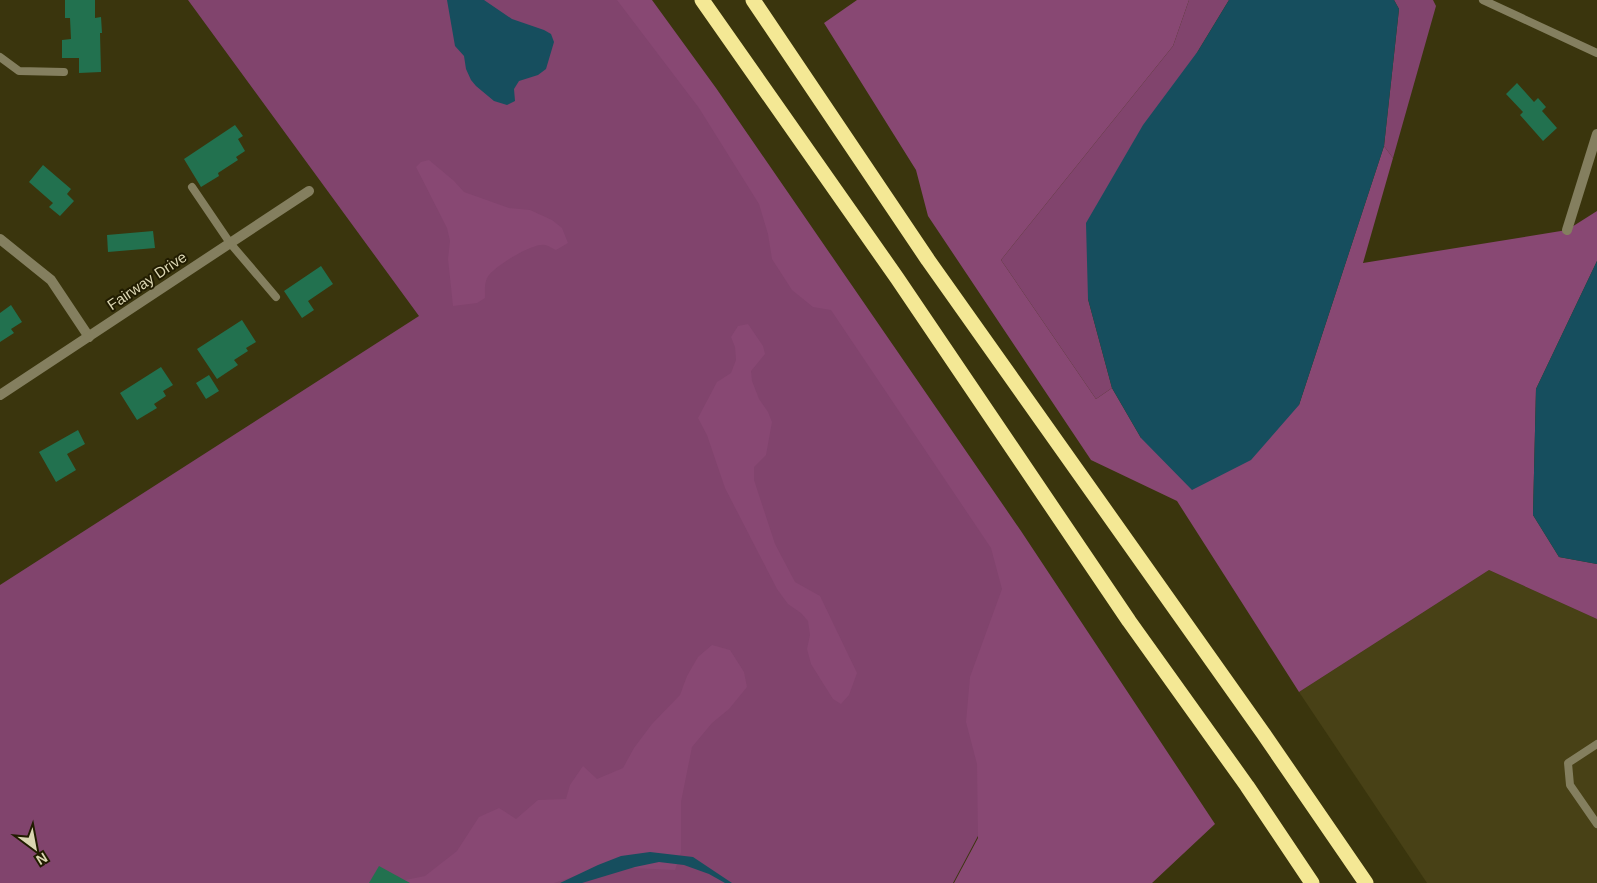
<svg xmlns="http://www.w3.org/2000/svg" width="1597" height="883" viewBox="0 0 1597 883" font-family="Helvetica,sans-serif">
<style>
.built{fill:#484116}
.green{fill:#81446d}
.forest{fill:#884873}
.water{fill:#164e5e}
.building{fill:#22714f}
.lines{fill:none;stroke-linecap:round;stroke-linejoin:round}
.service{stroke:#847f5f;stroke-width:8}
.minor{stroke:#847f5f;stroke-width:10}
.motorway{stroke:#f4e895;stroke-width:15}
.labels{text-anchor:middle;stroke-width:4;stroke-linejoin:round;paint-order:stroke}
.street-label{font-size:15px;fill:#dbd6b2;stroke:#211c00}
</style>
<rect width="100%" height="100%" fill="#3a350d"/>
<path class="built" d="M1489,570L1597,619V883H1427L1299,692Z"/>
<g class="green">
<path d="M188,0H641L1003,546L1038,723L953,883H0V585L419,316Z"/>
<path d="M1189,0H1229L1198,51L1088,299L1112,388L1096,399L1001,260L1173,46Z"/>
<path d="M1394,0H1433L1436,6L1393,158L1384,146L1399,9Z"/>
</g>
<g class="forest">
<path d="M617,0H652L716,88L1021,531L1215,824L1152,883H954L978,838L977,764L966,722L970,677L1002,589L991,548L831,310L813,307L792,290L772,259L768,234L759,204L699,108Z"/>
<path d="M857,0H1189L1173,46L1001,260L1096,399L1112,388L1141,438L1299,405L1384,146L1393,158L1363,263L1567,230L1597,211V261L1536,389L1533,515L1559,557L1597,564V619L1489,570L1299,692L1177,501L1091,460L928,216L916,170L824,23Z"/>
<path d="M429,160L454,181L464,192L509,208L530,210L552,220L562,228L568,243L556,250C553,249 548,245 545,245C532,243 497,265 489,275C484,281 485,290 485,298L477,303L453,306L448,259L450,241L447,228L416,167L421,162Z"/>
<path d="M748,324L763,346L765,354L751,371L752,381L759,399L768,412L772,422L766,455L754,467V480L775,544L795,582L820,596L857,673L849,695L841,704L833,699L811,664L807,649L810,635L808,621L801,613L788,604L777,589L725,488L707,435L698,418L717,382L731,373L736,360L735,347L731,337L738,326Z"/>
<path d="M712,645L730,650L744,672L747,687L729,709L712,723L692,747L681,802V852L675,870L632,868L603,870L582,874L554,883H403L405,880L425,876L457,851L479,817L499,808L516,819L538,800L566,799L570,785L583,766L597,779L623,768L634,748L652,724L680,695L687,676L698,657Z"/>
</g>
<g class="water">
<path d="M447,0H484L512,19L544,30L551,34L554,42L546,69L538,75L519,81L514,89L515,101L507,105L494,101L476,86L471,80L466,69L464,56L455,46Z"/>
<path d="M1229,0H1394L1399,9L1384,146L1299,405L1251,460L1192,490L1141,438L1112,388L1088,299L1086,223L1143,125L1198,51Z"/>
<path d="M1597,261V564L1559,557L1533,515L1536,389Z"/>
<path d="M650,852L693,857L732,883H725L709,874L684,865L659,862L635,867L582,883H560L598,865L621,856Z"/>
</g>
<g class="building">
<path d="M65,0H95V18L101,17L102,33H100L101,72L79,73V58H62V40L71,39L70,18H65Z"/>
<path d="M1517,83L1534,102L1538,98L1546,107L1542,111L1557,128L1543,141L1520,115L1523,112L1506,94Z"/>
<path d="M235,125L243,136L238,139L245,151L236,157L238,160L218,173L219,176L201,187L184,159Z"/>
<path d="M43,165L71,189L67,194L74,201L60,216L49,207L53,203L29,182Z"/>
<path d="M153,231L155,248L108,252L107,235Z"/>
<path d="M321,266L333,284L308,301L314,310L302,318L284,291Z"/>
<path d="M11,305L22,322L11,329L14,333L0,342V313Z"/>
<path d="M242,320L256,342L246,348L248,351L234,360L238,365L217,379L197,349Z"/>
<path d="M161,367L173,385L163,391L166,396L154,404L157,408L137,420L120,393Z"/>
<path d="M209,375L219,391L206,399L196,383Z"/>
<path d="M78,430L85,444L67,454L76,470L56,482L39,452Z"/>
<path d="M379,866L410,883H369Z"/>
</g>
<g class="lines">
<g class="service">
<path d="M1483,0L1597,53"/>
<path d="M0,57L19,71L64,72"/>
<path d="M192,187L230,243L276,297"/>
<path d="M1597,744L1568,763L1570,785L1597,824"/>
</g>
<g class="minor">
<path d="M1567,230L1597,134"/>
<path d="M0,239L51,280L89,337"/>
<path d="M0,395L309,191"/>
</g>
<g class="motorway">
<path d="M702,0L897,278L1129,621L1247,786L1312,883"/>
<path d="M753,0L928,260L1263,733L1366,883"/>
</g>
</g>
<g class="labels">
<g class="street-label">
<text transform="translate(147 281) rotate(-34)" y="5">Fairway Drive</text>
</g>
</g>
<g transform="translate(35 848) rotate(148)" stroke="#211c00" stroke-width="4" paint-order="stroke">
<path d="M0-4L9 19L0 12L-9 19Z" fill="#dbd6b2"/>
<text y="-8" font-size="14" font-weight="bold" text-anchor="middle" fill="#dbd6b2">N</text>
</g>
</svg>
